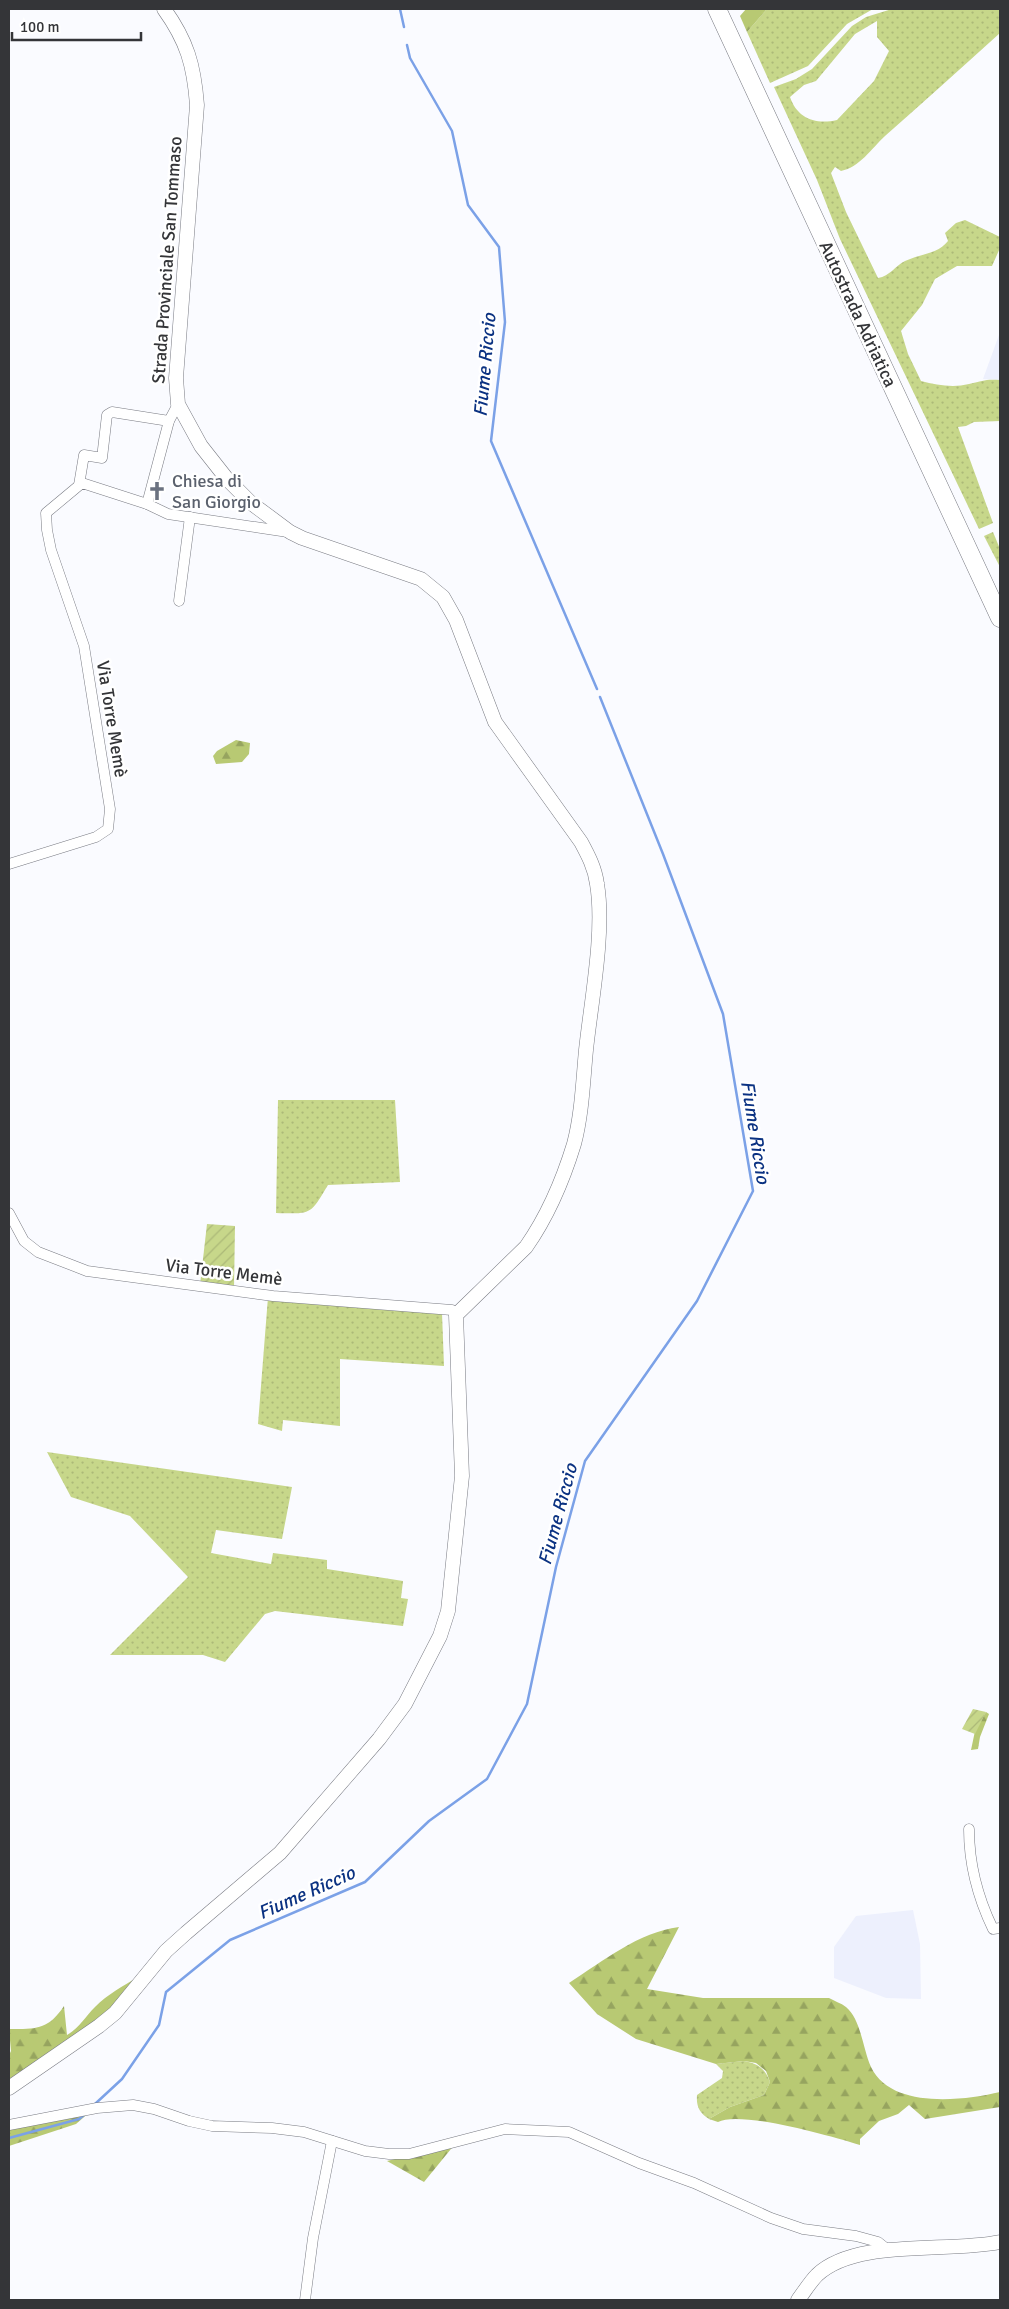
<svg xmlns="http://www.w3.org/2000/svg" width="1009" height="2309" viewBox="0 0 1009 2309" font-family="Signika,sans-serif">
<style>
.built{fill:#edf0fd}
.grass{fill:url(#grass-dots);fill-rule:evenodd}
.forest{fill:url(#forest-firs)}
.garden{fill:url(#garden-furrows)}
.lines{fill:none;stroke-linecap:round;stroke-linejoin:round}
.stream{stroke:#7ba1e7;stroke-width:2.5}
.street-casing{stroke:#797b83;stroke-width:11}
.secondary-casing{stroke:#797b83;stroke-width:15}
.highway-casing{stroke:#797b83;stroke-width:19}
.street{stroke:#fff;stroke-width:10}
.secondary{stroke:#fff;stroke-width:14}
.highway{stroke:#fff;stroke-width:18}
.labels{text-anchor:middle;stroke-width:5;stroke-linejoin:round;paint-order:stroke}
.street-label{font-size:18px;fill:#343538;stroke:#fff}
.worship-label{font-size:18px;fill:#5b616d;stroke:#fff;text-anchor:start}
.water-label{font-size:19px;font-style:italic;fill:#0b3282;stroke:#fff}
</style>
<defs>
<pattern id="grass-dots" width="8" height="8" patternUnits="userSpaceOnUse" patternTransform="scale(1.25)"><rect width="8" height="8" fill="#c7d78a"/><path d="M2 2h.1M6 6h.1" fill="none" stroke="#acb978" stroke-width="1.8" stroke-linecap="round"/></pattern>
<pattern id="forest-firs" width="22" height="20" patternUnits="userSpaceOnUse" patternTransform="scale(1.25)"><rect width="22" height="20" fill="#b8c973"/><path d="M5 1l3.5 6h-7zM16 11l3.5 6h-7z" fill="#96a45f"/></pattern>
<pattern id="garden-furrows" width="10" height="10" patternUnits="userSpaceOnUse" patternTransform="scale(1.25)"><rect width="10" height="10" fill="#c7d78a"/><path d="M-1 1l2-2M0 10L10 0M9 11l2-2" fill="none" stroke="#acb978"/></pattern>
</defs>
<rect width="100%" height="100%" fill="#fafbff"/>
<g class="built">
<path d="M999,335L1000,380L983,379Z"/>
<path d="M913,1910L920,1944L921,1999L886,1998L834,1978V1947L856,1916Z"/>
</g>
<g class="grass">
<path d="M767,9H873L847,24L808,66L770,83L747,32Z"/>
<path d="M892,9H1000V33C962,67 924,102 885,136C871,149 860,167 841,171L835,167L831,173L846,212L878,278C890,276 895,266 905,261C920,254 938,254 948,241L945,233L956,223L965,220L1000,237V248L992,266H957L935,279L922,305L901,331L908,354L921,381C937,385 953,388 969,384C984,381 984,379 1000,380V421L974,422L966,426L958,427L993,523L979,529L840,239L817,180L774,87L796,79L812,69L852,26L866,17ZM877,21V37L889,51L874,81L837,120C815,125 797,118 790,97L804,85L816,81L855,34Z"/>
<path d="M993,532L1000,549V567L984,536Z"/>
<path d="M278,1100H395L400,1182L328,1185C310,1215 312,1214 276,1213Z"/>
<path d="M268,1297L442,1313L444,1366L340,1359V1426L283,1420L282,1431L258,1424Z"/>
<path d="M47,1452L292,1487L282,1539L216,1530L211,1553L271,1564L273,1553L327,1560V1569L403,1581L401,1598L408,1599L403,1626L275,1611L265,1614L225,1662L203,1655H110L188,1577L130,1516L71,1497Z"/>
<path d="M744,2061C758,2064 765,2068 770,2082L764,2095L730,2107L709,2119C700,2113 696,2107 697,2095L722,2078L723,2071L716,2064Z"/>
</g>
<g class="forest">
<path d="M746,9H767L747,32L740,16Z"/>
<path d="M236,740L250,743L249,754L242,762L216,764L213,756L217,751Z"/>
<path d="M986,1712L989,1714L980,1737L978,1749L971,1750L975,1731Z"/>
<path d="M679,1927L647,1989L703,1998H829C834,2001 841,2003 846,2007C861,2019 863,2050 871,2067C891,2109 962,2101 1000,2092V2107L925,2119L909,2105L898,2114L879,2121L860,2139V2145C834,2137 740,2110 718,2122L709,2119L730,2107L764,2095L770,2082L766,2071L756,2063L744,2061L716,2064L636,2039L597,2014L569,1983C603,1961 639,1932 679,1927Z"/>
<path d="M138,1977L114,2009L9,2085V2055L11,2051L9,2029C36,2029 48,2030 64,2006L67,2035C79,2028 85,2017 95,2007C108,1994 123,1986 138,1977Z"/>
<path d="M91,2111L76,2124L9,2146V2128Z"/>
<path d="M455,2144L424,2182L387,2161Z"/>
</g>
<g class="garden">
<path d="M207,1224L235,1226L234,1289L200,1285Z"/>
<path d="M973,1709L986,1712L975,1734L962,1729Z"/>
</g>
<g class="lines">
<g class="stream">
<path d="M400,9L404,27"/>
<path d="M407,45L410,58L452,131L468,205L499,247L505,322L491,441L597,689"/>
<path d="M95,2104L122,2079L159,2025L166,1992L230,1940L365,1882L429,1821L487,1779L527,1704L556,1567L585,1461L697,1301L753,1191L723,1014L663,854L600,697"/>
<path d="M9,2138L79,2119L84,2115"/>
</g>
<g class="street-casing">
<g id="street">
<path d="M79,485L84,455L102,458L107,415L112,412L169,421"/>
<path d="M147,504L169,421L178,404"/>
<path d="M179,601L190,517"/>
<path d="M9,864L96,837L108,829L110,809L84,646L51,550L47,530L46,513L82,483L147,504L168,514L288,532"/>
<path d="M9,1213L24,1241L38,1252L87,1271L273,1296L452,1310L456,1315"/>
<path d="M969,1829C969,1863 978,1898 993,1929L1000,1928"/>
<path d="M9,2125L97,2108L133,2105L154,2109L189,2121L212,2126L272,2128L304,2132L365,2151L389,2154H409L505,2129L569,2132L639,2163L694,2183L771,2218L803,2229L856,2236L878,2242L888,2250"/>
<path d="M305,2300L313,2238L332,2141"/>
</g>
</g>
<g class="secondary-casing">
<g id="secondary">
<path d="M9,2088L99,2026L115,2013L166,1951L186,1933L280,1853L379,1739L405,1704L440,1636L448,1611L462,1476L456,1315L526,1247C547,1217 563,1180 574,1144C582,1114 583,1081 586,1050C591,1002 605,931 597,884C595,868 588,855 581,842L495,722L456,620L443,597L421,579L302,538L290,532L251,503L227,479L201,446L178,404L176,378L197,105C194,65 187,41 164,9"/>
<path d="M798,2300C804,2292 810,2282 817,2275C856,2238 948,2253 1000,2242"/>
</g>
</g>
<g class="highway-casing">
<path id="highway" d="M717,9L1000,618"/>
</g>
<use href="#street" class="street"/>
<use href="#secondary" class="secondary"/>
<use href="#highway" class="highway"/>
</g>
<defs>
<g id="church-bare" transform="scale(1.5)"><path d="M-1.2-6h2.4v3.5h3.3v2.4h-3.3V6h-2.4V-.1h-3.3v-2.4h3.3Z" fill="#6b7280" stroke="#fff" stroke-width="2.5" paint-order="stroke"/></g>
</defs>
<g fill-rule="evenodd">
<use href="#church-bare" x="157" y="491"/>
</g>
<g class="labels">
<g class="street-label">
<text transform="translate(167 260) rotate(-86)" y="6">Strada Provinciale San Tommaso</text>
<text transform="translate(858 314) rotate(65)" y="6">Autostrada Adriatica</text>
<text transform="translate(112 719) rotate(81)" y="6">Via Torre Memè</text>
<text transform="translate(224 1272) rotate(7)" y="6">Via Torre Memè</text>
</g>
<g class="worship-label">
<text x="172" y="487">Chiesa di<tspan x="172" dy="21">San Giorgio</tspan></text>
</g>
<g class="water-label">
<text transform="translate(484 365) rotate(-85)" y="7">Fiume Riccio</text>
<text transform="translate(756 1132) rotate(81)" y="7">Fiume Riccio</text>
<text transform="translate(557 1514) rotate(-75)" y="7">Fiume Riccio</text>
<text transform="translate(306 1892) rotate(-24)" y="7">Fiume Riccio</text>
</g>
</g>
<rect width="1009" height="2309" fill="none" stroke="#343538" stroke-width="20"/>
<path d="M12 32v8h129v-8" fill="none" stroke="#343538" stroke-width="2.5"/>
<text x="20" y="32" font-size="15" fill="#343538" stroke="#ffffff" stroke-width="4" paint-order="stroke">100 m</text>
</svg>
